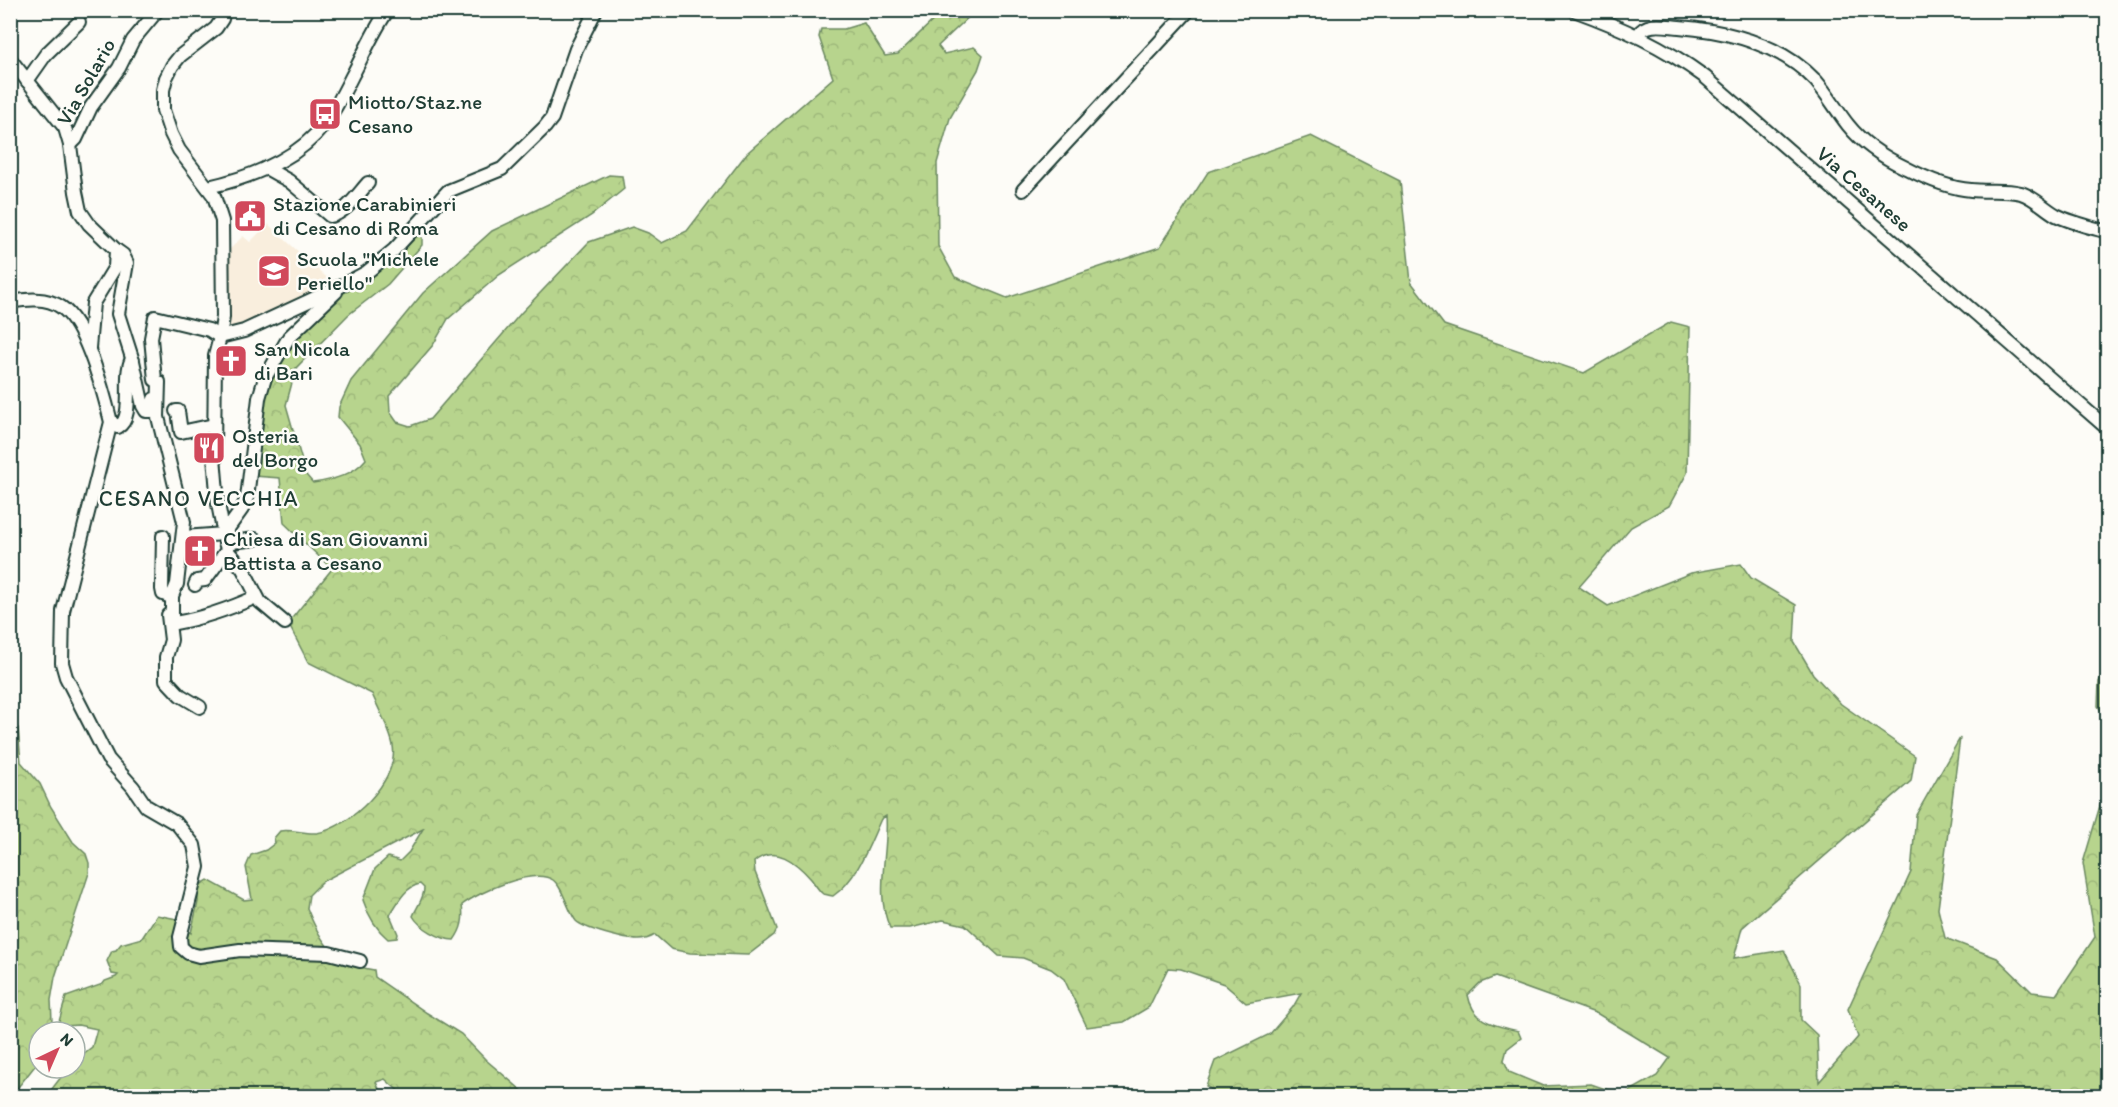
<svg xmlns="http://www.w3.org/2000/svg" width="2118" height="1107" viewBox="0 0 2118 1107" font-family="Itim,sans-serif">
<style>
.built{fill:#f9eedd}
.forest{fill:url(#forest-crowns);stroke:#6b8860;stroke-width:1.5;fill-rule:evenodd}
.lines{fill:none;stroke-linecap:round;stroke-linejoin:round}
.minor-casing{stroke:#1f3d34;stroke-width:16}
.minor{stroke:#fdfcf7;stroke-width:12}
.labels{text-anchor:middle;stroke-width:5;stroke-linejoin:round;paint-order:stroke}
.street-label{font-size:21px;fill:#1f3d34;stroke:#fdfcf7}
.poi-label{font-size:21px;fill:#1f3d34;stroke:#fdfcf7;text-anchor:start}
.neighbourhood-label{font-size:22px;letter-spacing:1.5px;fill:#1f3d34;stroke:#fdfcf7}
</style>
<defs>
<pattern id="forest-crowns" width="20" height="18" patternUnits="userSpaceOnUse" patternTransform="scale(1.5)"><rect width="20" height="18" fill="#b7d48d"/><path d="M2 6a3 3 0 1 1 6 0M12 15a3 3 0 1 1 6 0" fill="none" stroke="#9db77a"/></pattern>
</defs>
<rect width="100%" height="100%" fill="#fdfcf7"/>
<filter id="ink" filterUnits="userSpaceOnUse"><feTurbulence type="fractalNoise" baseFrequency=".0167" numOctaves="2"/><feDisplacementMap in="SourceGraphic" scale="12" xChannelSelector="R" yChannelSelector="G"/><feConvolveMatrix kernelMatrix="1 2 1 2 8 2 1 2 1" color-interpolation-filters="sRGB"/></filter>
<g filter="url(#ink)">
<path class="built" d="M268,224L334,284L237,330L227,325L229,250L243,236L250,242Z"/>
<g class="forest">
<path d="M948,11H975L938,46L944,54L974,47L983,55L978,70L950,118L937,163L938,246L955,277L1007,298L1160,247L1208,172L1311,136L1400,181L1411,282L1444,325L1584,373L1671,322L1690,327L1687,473L1669,506L1631,527L1579,587L1608,606L1691,573L1741,564L1751,578L1796,605L1794,642L1813,674L1841,704L1915,756L1911,781L1742,928L1734,958L1784,950L1801,984V1020L1817,1035L1819,1082L1858,1037L1848,1009L1911,872L1916,815L1960,738L1938,909L1945,938L1997,958L2032,992L2056,995L2095,937L2083,863L2107,782V1096H1221L1206,1086L1215,1061L1270,1034L1293,1007L1301,993L1246,1003L1224,984L1181,969L1168,968L1149,1007L1124,1022L1087,1027L1064,979L1051,969L1023,958L999,956L965,925L943,920L910,928H890C874,893 889,853 886,816L881,819C869,845 858,879 833,896C832,896 824,894 823,894C819,891 814,883 811,879C796,862 775,844 754,862L755,872L777,929L774,935L748,955L690,953L671,949L655,935C650,938 644,940 638,940C626,940 584,929 576,921C568,911 563,887 553,880C534,867 479,892 462,905C464,919 462,929 454,940C441,940 419,927 413,916C417,906 424,899 424,888L420,884C405,887 398,902 390,915L398,934L397,938L388,939C376,929 368,915 363,900L375,869L388,857L400,861L409,852L423,829L323,881L309,895L307,908C321,944 335,964 374,970L375,977L427,1013L461,1034L486,1060L528,1096H404L385,1079L376,1082L382,1096H51L48,1094L68,1068H75V1060L92,1047L97,1029L78,1025L65,1026L56,1032L66,997L103,984L105,981L116,977L118,975L112,974L107,961L112,951L116,950L121,944L142,938L157,915L177,919L191,933L198,902V886L208,880L244,900L252,899L246,867L251,855L266,850L275,843L274,838L280,831C293,829 304,834 317,833C349,828 399,781 393,746C391,732 378,708 372,694L308,662L288,623L332,569L284,523L280,478L254,476L265,385L280,356L307,323L343,288L415,233L422,238V245L388,284L348,315L296,368L286,405L306,475L313,483C333,480 353,475 366,459L360,444L338,417L339,407L351,381L423,293L492,231L609,175L622,176L624,189L592,215L499,275L448,319L433,345L389,396L390,412L397,422L410,426L430,419L521,313L589,242L632,227L648,233L662,243L687,231L747,153L833,78L819,37L821,29H844L864,23L885,56L898,54L940,14ZM1495,977L1598,1014L1670,1058L1657,1076L1623,1095L1591,1084L1543,1086L1509,1072L1504,1060L1507,1049L1521,1038L1518,1031C1495,1025 1473,1023 1468,995L1480,983Z"/>
<path d="M2107,665V719L2098,706L2099,682Z"/>
<path d="M11,719L18,728L21,762L40,784L51,807L73,842L86,854L89,863V873L55,977L51,1000L52,1021L48,1032H39V1048L32,1052L38,1062L11,1096Z"/>
</g>
<g class="lines">
<g class="minor-casing">
<g id="minor">
<path d="M224,10L222,19L216,28L180,56L172,66L166,78L163,90V110L171,134L179,150L214,196L222,221L223,317L220,337L215,356L214,457L218,504L227,550L243,569L260,602L285,623"/>
<path d="M1574,10C1623,28 1663,46 1705,77L2108,429"/>
<path d="M1638,35C1646,21 1665,26 1679,27C1729,31 1781,44 1816,81C1828,95 1837,111 1848,125C1863,144 1885,158 1906,168C1927,179 1948,188 1971,190C1987,192 2005,189 2021,193C2034,197 2044,208 2056,215C2072,223 2090,227 2108,232"/>
<path d="M10,59L65,128L70,145L76,192L80,211L89,224L116,250L115,267L93,303L89,348"/>
<path d="M27,81L46,54L79,22"/>
<path d="M70,145L76,139L91,107L119,68L133,40L158,10"/>
<path d="M266,168L289,181L330,216C345,214 358,194 368,183"/>
<path d="M208,187C245,179 288,163 315,135C331,118 342,96 352,76C364,54 373,31 388,10"/>
<path d="M1023,190L1189,10"/>
<path d="M116,250L123,255L127,263L118,314L133,361"/>
<path d="M10,302C28,299 46,297 61,307C86,323 104,394 111,422L63,611L62,663L66,677L108,759L133,787L146,806L177,824L194,845L198,867L180,937L181,947L188,953L199,956L240,950L329,953L360,961"/>
<path d="M220,337L244,331L341,286L367,272L394,250L448,191L502,169L545,127L552,118L576,49L596,10"/>
<path d="M220,337L209,330L155,317L151,338L155,380L159,382L158,417L184,522L177,584L172,596V621L175,623C204,618 229,609 256,597"/>
<path d="M176,411H178L181,432L214,425"/>
<path d="M111,422L118,427C135,418 123,378 131,361H133L143,406L146,411H151L154,399"/>
<path d="M224,534L242,509L247,498L259,398L265,378L289,337L336,292"/>
<path d="M163,536L162,589L163,594L168,596"/>
<path d="M184,537L224,534"/>
<path d="M225,543L255,539"/>
<path d="M195,585L197,581L205,580L227,550"/>
<path d="M168,615L171,640L166,657V680L180,695L200,707"/>
</g>
</g>
<use href="#minor" class="minor"/>
</g>
</g>
<defs>
<g id="bus-square" transform="scale(1.725)"><rect x="-9" y="-9" width="18" height="18" rx="4" fill="#d1495b" stroke="#fdfcf7"/><path d="M-5-6H5V4H4V6H2V4H-2V6H-4V4H-5ZM-3.5-4V0h7V-4ZM-3.5 1.2v1.5H-2V1.2ZM2 1.2v1.5H3.5V1.2Z" fill="#fff"/></g>
<g id="civic-square" transform="scale(1.725)"><rect x="-9" y="-9" width="18" height="18" rx="4" fill="#d1495b" stroke="#fdfcf7"/><path d="M-.6-6.5H3V-4.5H.6V-3L4-1V1h2V6H-6V1h2V-1L-.6-3ZM-1.2 2.5V6h2.4V2.5Z" fill="#fff"/></g>
<g id="school-square" transform="scale(1.725)"><rect x="-9" y="-9" width="18" height="18" rx="4" fill="#d1495b" stroke="#fdfcf7"/><path d="M0-5L7-2L0 1L-7-2ZM-4 1L0 2.5L4 1V4Q0 6-4 4Z" fill="#fff"/></g>
<g id="church-square" transform="scale(1.725)"><rect x="-9" y="-9" width="18" height="18" rx="4" fill="#d1495b" stroke="#fdfcf7"/><path d="M-1.2-6h2.4v3.5h3.3v2.4h-3.3V6h-2.4V-.1h-3.3v-2.4h3.3Z" fill="#fff"/></g>
<g id="restaurant-square" transform="scale(1.725)"><rect x="-9" y="-9" width="18" height="18" rx="4" fill="#d1495b" stroke="#fdfcf7"/><path d="M-5-6h1v4h1v-4h1v4h1v-4h1v5L-1.5 .5V6h-2V.5L-5-1ZM5-6V6H3V1.5H1.5Q1.5-4 5-6Z" fill="#fff"/></g>
</defs>
<g fill-rule="evenodd">
<use href="#bus-square" x="325" y="114"/>
<use href="#civic-square" x="250" y="216"/>
<use href="#school-square" x="274" y="271"/>
<use href="#church-square" x="231" y="361"/>
<use href="#restaurant-square" x="209" y="448"/>
<use href="#church-square" x="200" y="551"/>
</g>
<g class="labels">
<g class="street-label">
<text transform="translate(86 82) rotate(-60)" y="7">Via Solario</text>
<text transform="translate(1864 189) rotate(41)" y="7">Via Cesanese</text>
</g>
<g class="poi-label">
<text x="348" y="109">Miotto/Staz.ne<tspan x="348" dy="24">Cesano</tspan></text>
<text x="273" y="211">Stazione Carabinieri<tspan x="273" dy="24">di Cesano di Roma</tspan></text>
<text x="297" y="266">Scuola "Michele<tspan x="297" dy="24">Periello"</tspan></text>
<text x="254" y="356">San Nicola<tspan x="254" dy="24">di Bari</tspan></text>
<text x="232" y="443">Osteria<tspan x="232" dy="24">del Borgo</tspan></text>
<text x="223" y="546">Chiesa di San Giovanni<tspan x="223" dy="24">Battista a Cesano</tspan></text>
</g>
<g class="neighbourhood-label">
<text x="199" y="506">CESANO VECCHIA</text>
</g>
</g>
<rect width="2118" height="1107" fill="none" stroke="#fdfcf7" stroke-width="36"/>
<rect x="18" y="18" width="2082" height="1071" fill="none" stroke="#1f3d34" stroke-width="2" filter="url(#ink)"/>
<g transform="translate(57 1050) rotate(44)"><circle r="28" fill="#fdfcf7" stroke="#a4b0a9" stroke-width="1.5"/>
<path d="M0-4.5L10 22L0 15L-10 22Z" fill="#d1495b"/>
<text y="-9" font-size="16" font-weight="bold" text-anchor="middle" fill="#1f3d34">N</text>
</g>
</svg>
